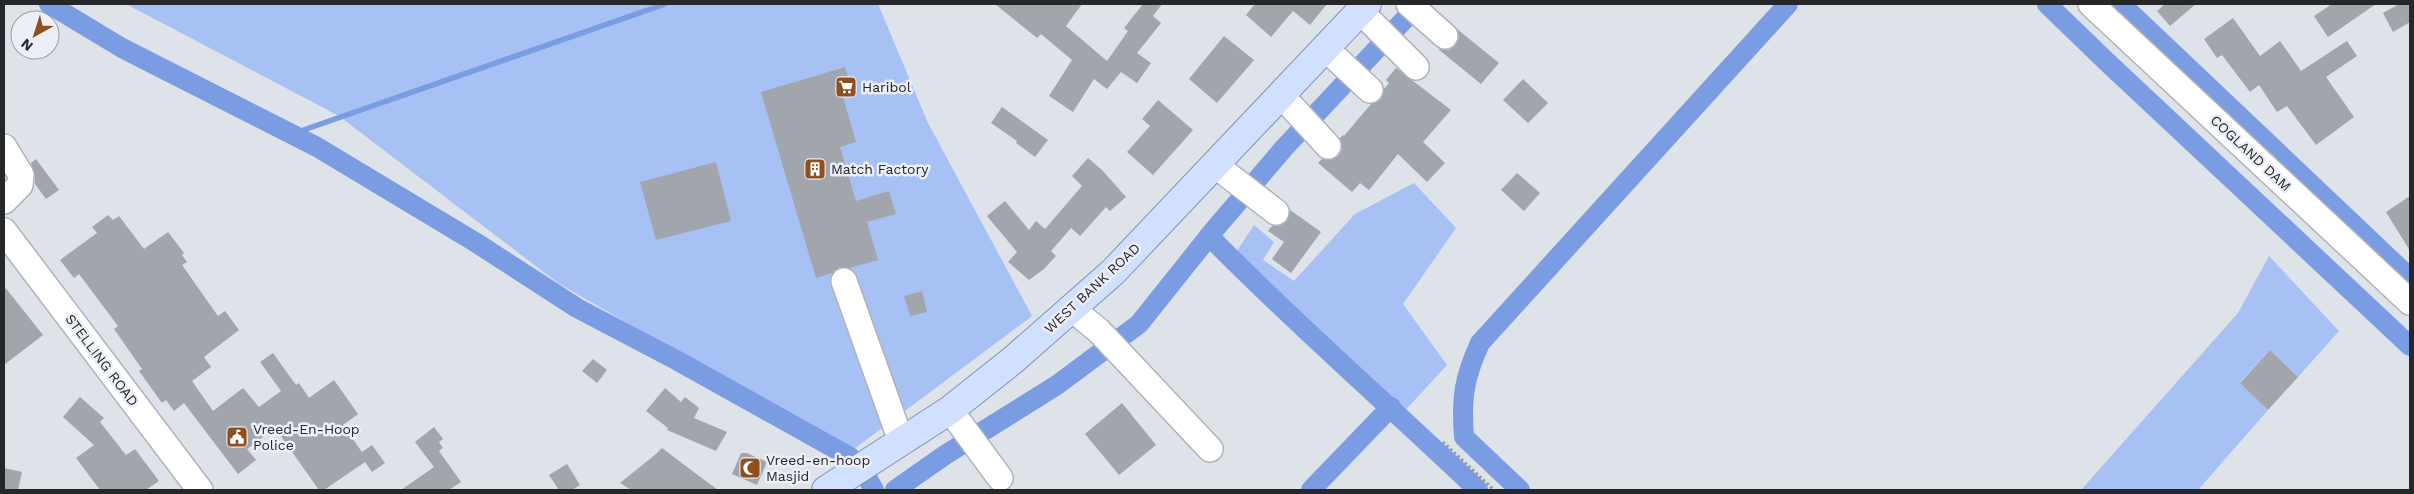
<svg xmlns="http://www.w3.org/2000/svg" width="2414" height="494" viewBox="0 0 2414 494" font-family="'Work Sans',sans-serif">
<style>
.green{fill:#a7c1f4}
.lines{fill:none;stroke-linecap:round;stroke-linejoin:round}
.stream{stroke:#799ce2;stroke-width:5.5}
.canal{stroke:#799ce2;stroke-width:20}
.building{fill:#a1a5ac}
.minor-casing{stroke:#b0b3ba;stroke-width:28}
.major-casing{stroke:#8092b3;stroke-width:30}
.path{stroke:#95989e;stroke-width:3;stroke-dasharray:2.5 2.5;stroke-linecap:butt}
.minor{stroke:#fff;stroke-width:25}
.major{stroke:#d0e0fe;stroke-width:28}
.labels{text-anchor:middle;stroke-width:5;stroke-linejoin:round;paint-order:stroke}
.poi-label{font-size:14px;fill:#26272a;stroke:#eceff7;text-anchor:start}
.street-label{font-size:14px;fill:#26272a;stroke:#eceff7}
</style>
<rect width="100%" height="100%" fill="#dee2e9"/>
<g class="green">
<path d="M126,4H878L928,123L1032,316L850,452L558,283L339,116Z"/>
<path d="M1414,183L1456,228L1403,304L1447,365L1400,416L1235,254L1254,225L1274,242L1263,260L1294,281L1355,214Z"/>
<path d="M2269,256L2339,331L2298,377L2270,350L2240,382L2268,410L2198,490H2081L2238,313Z"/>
</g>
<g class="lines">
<path class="stream" d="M292,134L665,4"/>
<g class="canal">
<path d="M49,4L122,48L317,147L475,242L577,308L678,361L850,457L864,472L874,490"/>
<path d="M2047,4L2107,62L2410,346"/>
<path d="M2121,4L2410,278"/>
<path d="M1209,236C1295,324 1389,405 1478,490"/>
<path d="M895,490L945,455L1057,385L1139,324L1214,230L1284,148L1419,4"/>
<path d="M1311,490L1391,407"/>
<path d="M1520,490L1464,437C1461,398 1464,378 1480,343L1788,4"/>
</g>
</g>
<g class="building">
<path d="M995,4H1082L1066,26L1107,61L1128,31L1124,28L1143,4H1162L1153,16L1161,23L1137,53L1151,63L1137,83L1121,72L1107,89L1094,79L1073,112L1049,96L1072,60L1041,34L1037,38Z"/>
<path d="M1255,4H1327L1310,25L1293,11L1271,37L1246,15Z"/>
<path d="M2165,4H2196L2170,26L2157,11Z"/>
<path d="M2332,4H2376L2328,37L2314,16Z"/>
<path d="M2399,4H2410V22L2393,32L2383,13Z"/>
<path d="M2233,18L2260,56L2280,41L2301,71L2347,41L2357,56L2326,77L2354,117L2316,145L2287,106L2277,112L2259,85L2250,92L2222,55L2217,58L2204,39Z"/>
<path d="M1457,29L1499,63L1481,84L1438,49L1449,50L1455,46L1459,38Z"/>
<path d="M1224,36L1254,60L1217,103L1189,79Z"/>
<path d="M845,67L853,94L843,97L856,142L840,147L856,201L889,191L896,214L867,222L878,260L849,268L840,267L832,273L816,278L761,92Z"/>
<path d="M1396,68L1451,110L1423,142L1445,163L1427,182L1398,154L1369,190L1360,183L1352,192L1318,163L1322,159L1331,160L1338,156L1342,150L1340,138L1343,135L1344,136L1371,104L1381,99L1384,89L1389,83L1386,80Z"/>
<path d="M1523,79L1548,103L1528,123L1503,100Z"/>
<path d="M1158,100L1193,130L1153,175L1127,152L1150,126L1142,119Z"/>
<path d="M1002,107L1048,140L1035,157L1016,143L1017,141L991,123Z"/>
<path d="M1088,158L1102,170L1126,197L1110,211L1106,207L1080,236L1071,228L1051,251L1056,256L1044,269L1029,280L1008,262L1017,252L987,216L1005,201L1029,230L1036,221L1045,229L1082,186L1072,176Z"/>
<path d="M36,159L59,190L46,199L35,184V176L31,163Z"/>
<path d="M716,162L731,221L656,240L640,182Z"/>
<path d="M1517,173L1540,193L1524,211L1501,190Z"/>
<path d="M2410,196V251L2386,212Z"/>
<path d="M1290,210L1321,232L1291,273L1272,259L1284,242L1268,231L1272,226L1281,225L1287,221Z"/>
<path d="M108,215L113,220L119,216L144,249L168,232L184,253L182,255L187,262L182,265L218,316L225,311L239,330L204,357L211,367L192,381L213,411L243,388L259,407L281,391L260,362L273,353L296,385L299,383L309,398L334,380L358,414L343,425L362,452L372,445L385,463L372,472L365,462L324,490H319L275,428L247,449L256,460L238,474L184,403L174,411L166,400L162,403L139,371L142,369L114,329L118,326L79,274L74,278L60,260L97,233L92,227Z"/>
<path d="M4,286L43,335L4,365Z"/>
<path d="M922,291L927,312L910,316L904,296Z"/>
<path d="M2270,350L2298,377L2268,410L2240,383Z"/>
<path d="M593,359L607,370L597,383L582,371Z"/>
<path d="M665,388L681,402L685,397L699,408L694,418L727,432L716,451L667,430L668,428L646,411Z"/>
<path d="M80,397L104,418L100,422L126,455L135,449L159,481L146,490H100L76,458L94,445L63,417Z"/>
<path d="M1122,403L1156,445L1119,475L1085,434Z"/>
<path d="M434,427L443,439L439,442L443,448L439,451L461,482L449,490H401L434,467L415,442Z"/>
<path d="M662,448L691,470L718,490H631L620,483L656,454Z"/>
<path d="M741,453H747L767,462L757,485L732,474Z"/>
<path d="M567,464L580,485L572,490H559L549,475Z"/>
<path d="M4,468L22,472L18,490H4Z"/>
</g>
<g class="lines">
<g class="minor-casing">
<g id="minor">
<path d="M1409,4L1445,36"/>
<path d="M2091,4L2410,302"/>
<path d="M1360,11L1416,67"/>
<path d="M1325,48L1370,90"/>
<path d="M1281,95L1328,146"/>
<path d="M4,147L21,175L20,185L4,201"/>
<path d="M1215,165L1276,212"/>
<path d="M4,231L200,490"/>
<path d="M844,281L901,441"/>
<path d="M1071,308L1099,331L1210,449"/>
<path d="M950,410L1000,478"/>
</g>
</g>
<g class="major-casing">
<path id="major" d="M826,490L950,410L1013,360L1113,272L1367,4"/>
</g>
<path class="path" d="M1443,442L1494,490"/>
<use href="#minor" class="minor"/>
<use href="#major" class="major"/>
</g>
<defs>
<g id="supermarket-square" transform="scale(1.125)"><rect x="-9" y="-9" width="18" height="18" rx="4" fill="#904e1c" stroke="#eceff7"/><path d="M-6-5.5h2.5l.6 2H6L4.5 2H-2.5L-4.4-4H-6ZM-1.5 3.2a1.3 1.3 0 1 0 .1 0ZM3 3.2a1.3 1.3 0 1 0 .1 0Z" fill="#fff"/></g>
<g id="building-square" transform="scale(1.125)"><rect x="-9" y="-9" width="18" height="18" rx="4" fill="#904e1c" stroke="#eceff7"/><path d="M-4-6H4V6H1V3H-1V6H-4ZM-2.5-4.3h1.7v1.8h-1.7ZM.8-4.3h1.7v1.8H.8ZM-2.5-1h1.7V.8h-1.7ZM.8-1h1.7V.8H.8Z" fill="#fff"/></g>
<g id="civic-square" transform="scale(1.125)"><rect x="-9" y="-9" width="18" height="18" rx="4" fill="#904e1c" stroke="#eceff7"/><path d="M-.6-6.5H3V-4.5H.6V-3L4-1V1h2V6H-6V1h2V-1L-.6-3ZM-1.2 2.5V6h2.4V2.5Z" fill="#fff"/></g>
<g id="mosque-square" transform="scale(1.125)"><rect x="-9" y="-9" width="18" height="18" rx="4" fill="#904e1c" stroke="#eceff7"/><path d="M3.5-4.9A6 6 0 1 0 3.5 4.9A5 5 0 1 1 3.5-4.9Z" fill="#fff"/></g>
</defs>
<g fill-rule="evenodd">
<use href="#supermarket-square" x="846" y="87"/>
<use href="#building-square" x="815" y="169"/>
<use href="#civic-square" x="237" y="437"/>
<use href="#mosque-square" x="750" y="468"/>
</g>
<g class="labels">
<g class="poi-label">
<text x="862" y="92">Haribol</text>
<text x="831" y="174">Match Factory</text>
<text x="253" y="434">Vreed-En-Hoop<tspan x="253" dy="16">Police</tspan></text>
<text x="766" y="465">Vreed-en-hoop<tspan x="766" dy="16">Masjid</tspan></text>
</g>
<g class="street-label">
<text transform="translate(2251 153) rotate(43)" y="5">COGLAND DAM</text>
<text transform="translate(1092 288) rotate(-43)" y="5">WEST BANK ROAD</text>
<text transform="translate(102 360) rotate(53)" y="5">STELLING ROAD</text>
</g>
</g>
<rect width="2414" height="494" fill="none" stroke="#26272a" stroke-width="10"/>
<g transform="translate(35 35) rotate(219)"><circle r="24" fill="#eceff7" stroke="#9d9fa5"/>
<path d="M0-4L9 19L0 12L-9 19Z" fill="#904e1c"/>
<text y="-8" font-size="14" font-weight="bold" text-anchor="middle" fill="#26272a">N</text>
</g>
</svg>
